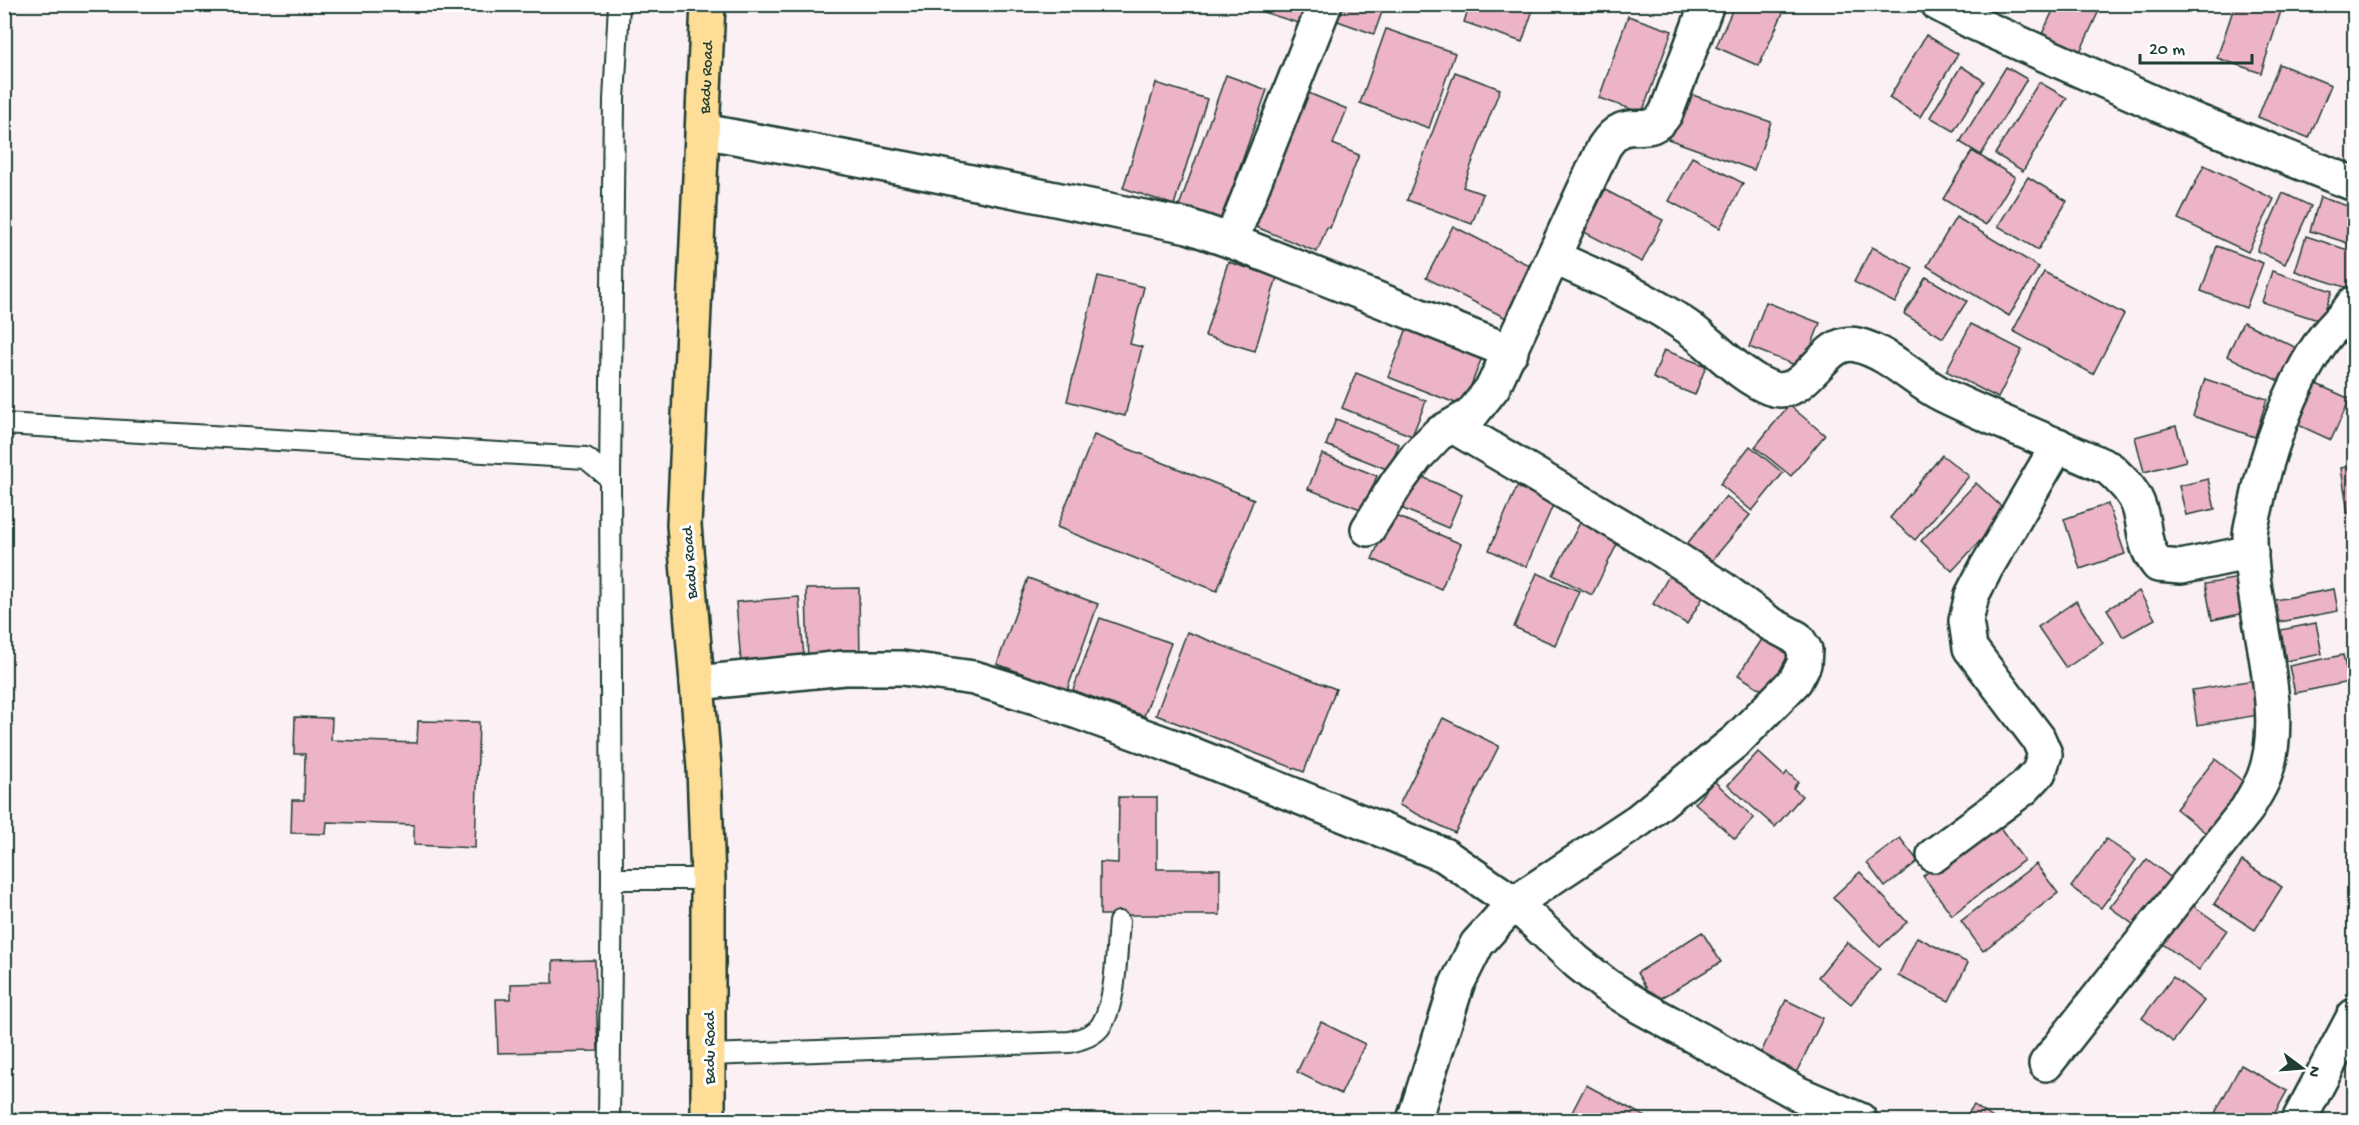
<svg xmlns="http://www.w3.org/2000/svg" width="2359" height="1125" viewBox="0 0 2359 1125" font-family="'Gochi Hand',sans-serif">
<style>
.building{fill:#ecb4c6;stroke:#1f3d34;stroke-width:1.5}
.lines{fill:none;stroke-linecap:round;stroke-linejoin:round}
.lane-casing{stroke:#1f3d34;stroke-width:24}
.street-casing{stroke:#1f3d34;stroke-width:38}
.primary-casing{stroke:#1f3d34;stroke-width:38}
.lane{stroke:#fff;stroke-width:20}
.street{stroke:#fff;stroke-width:33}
.primary{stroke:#fedd96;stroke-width:33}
.labels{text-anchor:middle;stroke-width:6;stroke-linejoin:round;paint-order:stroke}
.street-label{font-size:16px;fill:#1f3d34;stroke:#fff}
</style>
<rect width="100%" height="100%" fill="#fbf0f4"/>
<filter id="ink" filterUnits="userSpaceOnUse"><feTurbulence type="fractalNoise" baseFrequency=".0167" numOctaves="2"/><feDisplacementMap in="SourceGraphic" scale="12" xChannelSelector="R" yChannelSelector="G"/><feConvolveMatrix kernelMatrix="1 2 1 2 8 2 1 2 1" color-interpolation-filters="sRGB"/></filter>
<g filter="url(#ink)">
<g class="building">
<path d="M1251,4H1318L1311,27L1250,8Z"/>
<path d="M1341,4H1385L1374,34L1335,20Z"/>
<path d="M1470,4H1535L1522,42L1464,22Z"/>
<path d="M1735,4H1777L1785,8L1759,66L1716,47Z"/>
<path d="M2056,4H2102L2074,65L2036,47Z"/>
<path d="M2235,4H2262L2281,11L2261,73L2217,58Z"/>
<path d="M1628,16L1672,31L1642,113L1599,98Z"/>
<path d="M1386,29L1455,53L1429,128L1360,103Z"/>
<path d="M1926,35L1958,54L1920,117L1889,98Z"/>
<path d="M2279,64L2331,85L2309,138L2258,117Z"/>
<path d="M1961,66L1984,81L1954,131L1930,117Z"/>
<path d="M2006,67L2027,79L1981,155L1960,142Z"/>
<path d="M1455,72L1500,89L1463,187L1483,194L1472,224L1407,200Z"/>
<path d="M1226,75L1267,90L1220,224L1178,209Z"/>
<path d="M2039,82L2067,98L2023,171L1995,154Z"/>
<path d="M1156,83L1207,99L1174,205L1123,188Z"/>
<path d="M1306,92L1347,109L1333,144L1359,155L1330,228L1327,227L1317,252L1254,226Z"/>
<path d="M1684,92L1771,122L1754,170L1668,139Z"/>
<path d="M1972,151L2015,177L1986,225L1943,199Z"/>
<path d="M1692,157L1743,183L1720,228L1669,201Z"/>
<path d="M2204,165L2274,199L2248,252L2178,219Z"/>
<path d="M2028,177L2067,201L2038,250L1998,226Z"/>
<path d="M1605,190L1663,220L1642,262L1584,232Z"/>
<path d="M2283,193L2311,206L2285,264L2257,251Z"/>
<path d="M2320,197L2354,208V245L2310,231Z"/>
<path d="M1956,217L2039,267L2009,316L1927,266Z"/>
<path d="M1453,226L1536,269L1510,320L1426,278Z"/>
<path d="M2306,236L2354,252V290L2295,271Z"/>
<path d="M2217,246L2263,263L2246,308L2201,291Z"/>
<path d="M1872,247L1913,268L1895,303L1854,282Z"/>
<path d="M1228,262L1277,277L1255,351L1205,336Z"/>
<path d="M2272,271L2332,291L2321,321L2262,302Z"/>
<path d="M2044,272L2124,314L2093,374L2013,331Z"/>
<path d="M1098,276L1144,287L1130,344L1142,347L1125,416L1067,401Z"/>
<path d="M1926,277L1967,301L1943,338L1904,314Z"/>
<path d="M1766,302L1820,323L1803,368L1749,347Z"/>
<path d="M2243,322L2303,351L2287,385L2227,356Z"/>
<path d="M1409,323L1484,352L1463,406L1388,377Z"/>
<path d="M1971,324L2022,350L1998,398L1946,371Z"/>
<path d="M1664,350L1706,366L1695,395L1653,378Z"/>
<path d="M1356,373L1426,401L1412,436L1342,408Z"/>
<path d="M2205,379L2267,399L2255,437L2193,416Z"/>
<path d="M2314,383L2350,399L2331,440L2296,424Z"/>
<path d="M1789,405L1825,435L1791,476L1755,447Z"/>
<path d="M1336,419L1399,444L1389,470L1326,445Z"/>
<path d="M2176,426L2186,461L2144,472L2135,437Z"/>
<path d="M1094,435L1254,499L1217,591L1057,527Z"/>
<path d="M1750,446L1783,473L1752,511L1720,484Z"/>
<path d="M1322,454L1377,476L1363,510L1308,489Z"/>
<path d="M1942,455L1969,476L1915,540L1890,518Z"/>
<path d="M2354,466V512L2348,513L2341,468Z"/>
<path d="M1416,474L1462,495L1448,528L1401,508Z"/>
<path d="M2208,479L2215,509L2186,515L2179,486Z"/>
<path d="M1976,483L2007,512L1952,571L1921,541Z"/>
<path d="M1517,487L1554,503L1526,567L1489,550Z"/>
<path d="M1726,496L1750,515L1705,569L1682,550Z"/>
<path d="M2108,504L2125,554L2080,569L2064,519Z"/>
<path d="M1392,514L1461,544L1441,589L1372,559Z"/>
<path d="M1584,515L1622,534L1592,595L1553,575Z"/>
<path d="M1537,573L1579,591L1555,645L1514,627Z"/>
<path d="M1670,574L1705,594L1687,624L1653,604Z"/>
<path d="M2244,577L2250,612L2212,620L2205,584Z"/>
<path d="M1028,578L1098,604L1067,690L997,664Z"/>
<path d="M859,588L860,665L808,666L806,589Z"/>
<path d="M2334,589L2338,611L2269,624L2265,602Z"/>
<path d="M2139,591L2155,619L2123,637L2107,609Z"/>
<path d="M799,597L805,670L742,675L736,602Z"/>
<path d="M2076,601L2103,643L2066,668L2038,627Z"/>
<path d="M1100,618L1171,643L1144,716L1073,690Z"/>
<path d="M2316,623L2322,654L2286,661L2281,630Z"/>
<path d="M1187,632L1336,689L1304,772L1156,715Z"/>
<path d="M1763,638L1798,660L1773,697L1738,675Z"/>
<path d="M2343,655L2349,682L2295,693L2289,666Z"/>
<path d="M2254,680L2259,715L2197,725L2192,690Z"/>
<path d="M295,717L332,718L331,740L417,743L418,721L479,722L475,848L414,845V825L327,822L326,834L291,833L292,800H304L305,754H294Z"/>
<path d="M1443,718L1499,746L1455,833L1399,805Z"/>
<path d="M1758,752L1784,776L1787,772L1798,782L1793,788L1802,796L1775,827L1728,785Z"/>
<path d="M2215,759L2250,787L2211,837L2176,809Z"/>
<path d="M1714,781L1754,818L1735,839L1695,803Z"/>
<path d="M1119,797H1157V869H1220V915H1100V862L1118,863Z"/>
<path d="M1996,822L2024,860L1952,915L1923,876Z"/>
<path d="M1900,838L1918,861L1885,887L1867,863Z"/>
<path d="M2106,839L2136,860L2101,908L2071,887Z"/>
<path d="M2147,859L2179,884L2142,931L2110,907Z"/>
<path d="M2242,861L2282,887L2255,930L2214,904Z"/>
<path d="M2036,864L2058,893L1983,951L1961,921Z"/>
<path d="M1860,872L1907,922L1880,947L1833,897Z"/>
<path d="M2184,899L2227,930L2199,970L2156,939Z"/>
<path d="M1702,932L1721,962L1655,1002L1637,973Z"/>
<path d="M1917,937L1968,963L1949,1001L1898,976Z"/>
<path d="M1847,942L1880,969L1851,1004L1818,977Z"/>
<path d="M595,960L598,1051L498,1053L496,999H511V984L553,983V961Z"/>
<path d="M2173,977L2204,1001L2173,1042L2142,1018Z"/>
<path d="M1786,1000L1823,1018L1793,1079L1757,1061Z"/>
<path d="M1321,1022L1365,1044L1341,1094L1297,1072Z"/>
<path d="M2241,1065L2287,1091L2271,1120H2225L2214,1115Z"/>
<path d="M1586,1085L1648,1118L1647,1120H1574L1569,1118Z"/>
<path d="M1974,1105L1996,1120H1963Z"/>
</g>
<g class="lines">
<g class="lane-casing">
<g id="lane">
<path d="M4,424L586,458L610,478L612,879H708"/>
<path d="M610,478L614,100L619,4"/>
<path d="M708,1055L1070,1042C1081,1039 1095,1036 1102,1024C1117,999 1116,951 1119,922"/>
<path d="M609,1120L612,879"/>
</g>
</g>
<g class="street-casing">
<g id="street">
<path d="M1938,4L1972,22L2181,115L2354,184"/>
<path d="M703,131L907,169L1188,226L1231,241L1511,352"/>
<path d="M1231,241L1325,4"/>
<path d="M1553,257C1600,278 1647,298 1689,328C1714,346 1741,377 1770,388C1808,402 1822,336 1857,345C1890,353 1914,381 1943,395C1998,422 2055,443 2110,469C2121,480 2134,491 2139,507C2147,531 2141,543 2158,565L2181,567L2251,552"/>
<path d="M1368,529L1397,483L1417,456L1438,434L1471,415L1493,387L1604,147C1629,109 1646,144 1666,113L1707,4"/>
<path d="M697,683L844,668H902L974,678L1042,699L1169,745L1444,855L1514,903L1577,962L1606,985L1639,1006L1799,1094L1860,1120"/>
<path d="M1934,855L2024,788L2039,772L2045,754L2038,738L1970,648L1966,621L1972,595L1986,568L2058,445"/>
<path d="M2046,1064L2247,809C2252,799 2260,788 2264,777C2290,711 2250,609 2250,537C2250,527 2254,516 2256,506C2266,454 2291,385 2322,341C2331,328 2345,317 2354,303"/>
<path d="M1414,1120L1457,984L1477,944L1514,903L1639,820L1737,740L1795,681L1804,664L1805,650L1797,638L1769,623L1723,589L1662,550L1453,426"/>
<path d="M2299,1120L2354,1016"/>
</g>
</g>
<g class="primary-casing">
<g id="primary">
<path id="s1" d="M708,1120V879L704,768L684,525L708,4"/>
</g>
</g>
<use href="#lane" class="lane"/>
<use href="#street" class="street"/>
<use href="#primary" class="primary"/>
</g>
</g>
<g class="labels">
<g class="street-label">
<text dy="6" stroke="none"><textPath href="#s1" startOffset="1044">Badu Road</textPath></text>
<text transform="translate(688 563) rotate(-94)" y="6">Badu Road</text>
<text transform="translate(708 1048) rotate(-90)" y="6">Badu Road</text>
</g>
</g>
<rect width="2359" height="1125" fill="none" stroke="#fff" stroke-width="24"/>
<rect x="12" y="12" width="2335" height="1101" fill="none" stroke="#1f3d34" stroke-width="2" filter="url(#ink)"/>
<g transform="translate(2302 1068) rotate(106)" stroke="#ffffff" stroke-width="4.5" paint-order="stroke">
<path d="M0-4.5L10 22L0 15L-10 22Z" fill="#1f3d34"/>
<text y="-9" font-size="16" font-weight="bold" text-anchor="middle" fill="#1f3d34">N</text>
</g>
<path d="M2140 54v9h112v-9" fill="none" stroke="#1f3d34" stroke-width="3"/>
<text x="2149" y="54" font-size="18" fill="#1f3d34" stroke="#ffffff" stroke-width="4.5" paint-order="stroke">20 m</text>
</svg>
